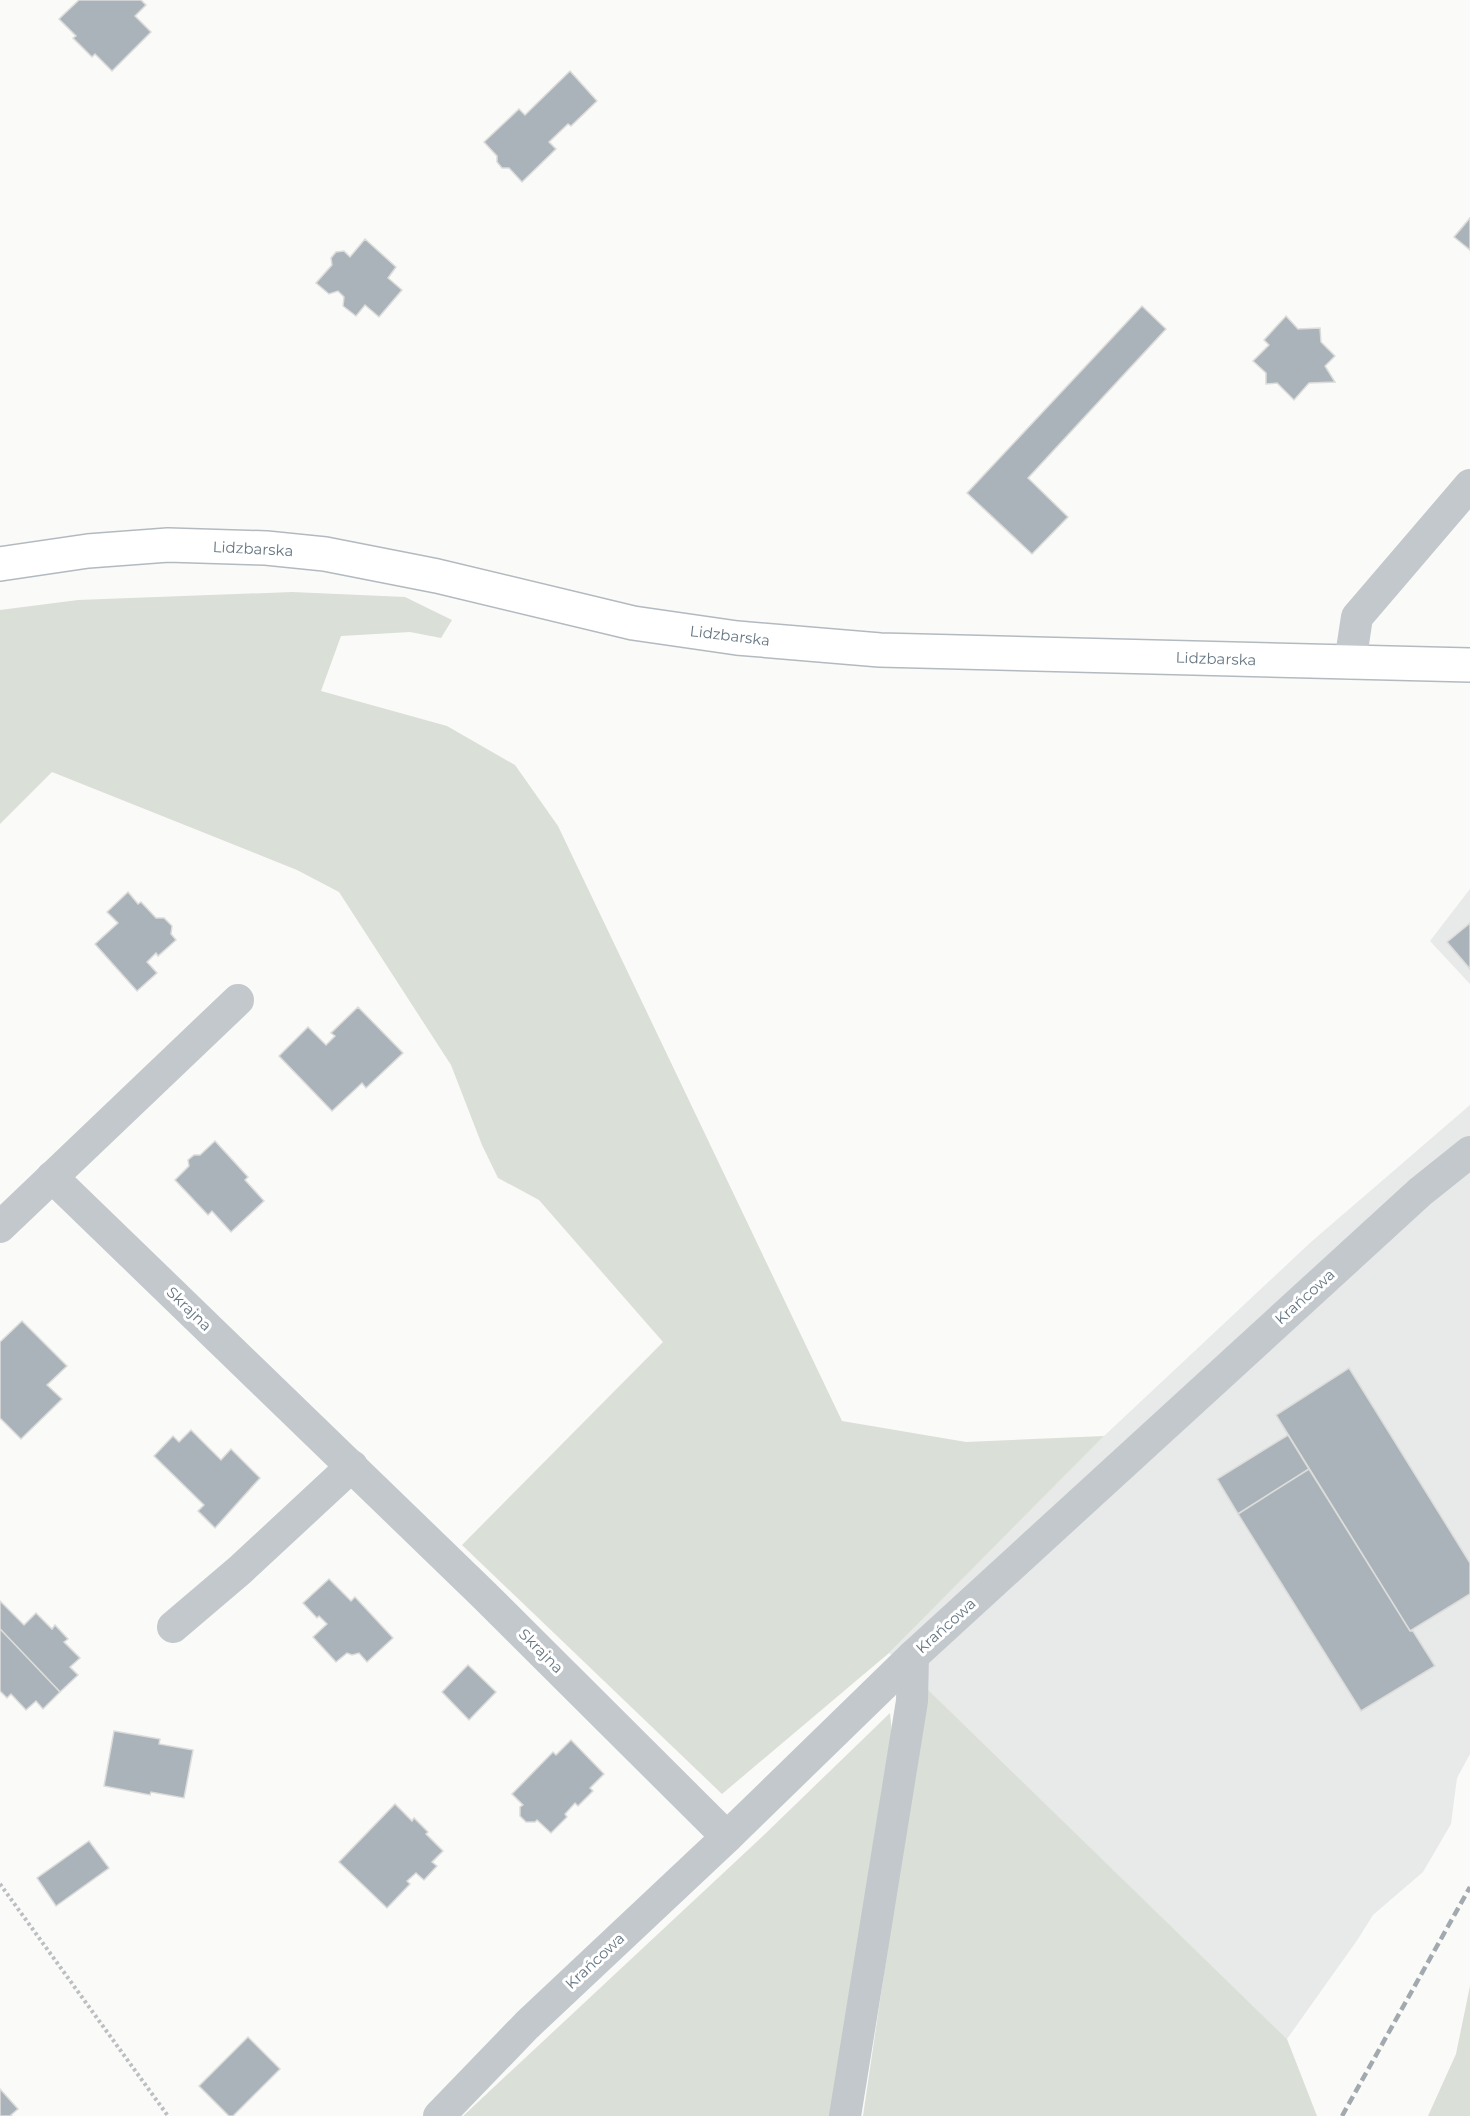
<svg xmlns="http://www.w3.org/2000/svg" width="1470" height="2116" viewBox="0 0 1470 2116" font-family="Montserrat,sans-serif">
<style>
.built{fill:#e8e9e9}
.green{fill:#dadfd7}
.building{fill:#aab3b9;stroke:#dcdcda;stroke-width:1.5}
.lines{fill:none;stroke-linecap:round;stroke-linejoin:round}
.secondary-casing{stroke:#b3babf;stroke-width:36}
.path{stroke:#bbbfc2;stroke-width:4;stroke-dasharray:3 3;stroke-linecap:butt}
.minor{stroke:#c3c8cc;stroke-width:32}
.secondary{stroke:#fff;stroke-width:33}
.rail{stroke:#a2aab0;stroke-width:4.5;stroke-dasharray:9 4.5;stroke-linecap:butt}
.labels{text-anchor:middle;stroke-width:6;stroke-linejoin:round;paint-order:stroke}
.street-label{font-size:15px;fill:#657683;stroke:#fff}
</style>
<rect width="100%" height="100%" fill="#fafaf8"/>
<g class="built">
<path d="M1470,889V984L1430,941Z"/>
<path d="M1470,1105V1754L1457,1778L1451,1824L1423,1872L1373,1915L1358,1939L1287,2039L889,1653L1104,1436L1311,1242Z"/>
</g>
<g class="green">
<path d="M292,592L405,597L452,620L441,638L410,632L341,636L321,691L447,726L515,765L558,826L842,1421L966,1442L1104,1436L889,1653L722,1794L462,1545L663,1342L539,1200L498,1178L482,1145L451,1065L339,892L297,870L52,772L0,824V610L78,600Z"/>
<path d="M926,1688L1287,2039L1317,2116H863Z"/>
<path d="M890,1713L893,1743L833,2116H463L765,1834Z"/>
<path d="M1470,1986V2116H1428L1456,2054Z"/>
</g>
<g class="building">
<path d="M79,0H141L146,5L135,16L151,32L112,71L95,54L92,57L73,38L76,36L59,19Z"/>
<path d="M570,71L597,101L571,126L568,124L549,142L556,149L522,182L509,168H502L497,162V156L484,142L519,109L525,115Z"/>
<path d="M1470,218V250L1454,237Z"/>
<path d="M365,239L396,267L388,278L402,290L379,317L365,305L356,316L343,306L344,297L338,291L329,294L316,283L332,265L331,258L336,252L344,251L350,257Z"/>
<path d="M1142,306L1166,329L1028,478L1068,517L1032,554L967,493Z"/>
<path d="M1286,316L1298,329L1320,328L1321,342L1335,356L1325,366L1335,382L1309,383L1294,400L1277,383L1266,384V373L1253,361L1269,345L1264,340Z"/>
<path d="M128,892L138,904L141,902L156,918H164L172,926L171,934L176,940L158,956L156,953L147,962L157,973L137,991L95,944L118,923L107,912Z"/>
<path d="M1470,923V969L1447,942Z"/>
<path d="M358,1007L403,1053L366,1088L362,1083L332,1111L279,1056L308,1027L326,1045L335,1036L331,1033Z"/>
<path d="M215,1141L248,1177L245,1180L264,1201L231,1232L212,1211L208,1215L175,1180L189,1166L188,1160L194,1155H200Z"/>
<path d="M22,1321L67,1366L47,1385L62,1399L21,1439L0,1418V1342Z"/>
<path d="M1349,1368L1470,1563V1594L1410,1631L1276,1415Z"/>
<path d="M191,1430L221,1460L231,1449L260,1478L215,1528L198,1511L204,1505L154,1456L173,1436L179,1442Z"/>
<path d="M1288,1435L1309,1469L1238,1514L1217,1479Z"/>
<path d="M1309,1469L1410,1631H1413L1435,1666L1361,1711L1238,1514Z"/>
<path d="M329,1579L351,1601L355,1597L393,1638L367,1662L359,1653L352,1655L347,1653L336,1662L313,1637L327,1624L319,1616L317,1618L303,1603Z"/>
<path d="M0,1601L24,1625L36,1613L52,1629L55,1625L68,1639L64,1642L80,1658L70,1667L78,1675L60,1692L0,1629Z"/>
<path d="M0,1629L60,1692L43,1709L36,1701L26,1710L11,1694L7,1698L0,1691Z"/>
<path d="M468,1665L496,1692L469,1720L442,1692Z"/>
<path d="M114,1731L160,1739L159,1744L193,1750L184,1798L151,1792L150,1795L104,1786Z"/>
<path d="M571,1740L604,1774L590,1788L593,1791L578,1806L575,1803L565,1814L567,1817L551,1833L537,1820L535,1822H526L520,1816V1807L523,1805L512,1794L553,1752L556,1755Z"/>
<path d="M395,1804L412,1821L414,1818L428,1832L426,1834L443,1851L432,1862L437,1866L424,1880L416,1873L407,1881L410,1884L387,1908L339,1862Z"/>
<path d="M89,1841L109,1868L56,1906L37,1878Z"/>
<path d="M248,2037L280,2069L233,2116H229L199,2086Z"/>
<path d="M0,2089L18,2109L11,2115L12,2116H0Z"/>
</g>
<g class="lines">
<g class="secondary-casing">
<path id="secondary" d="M0,564L88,551L168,545L266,548L325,554L437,576L633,623L737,638L880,650L1470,665"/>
</g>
<path class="path" d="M0,1884L168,2116"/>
<g class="minor">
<path d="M1350,663L1357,617L1470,485"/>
<path d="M52,1177L484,1595L727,1837"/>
<path d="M0,1227L238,1000"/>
<path d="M173,1627L240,1570L352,1466"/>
<path d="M439,2116L527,2025L727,1837L913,1656L1420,1192L1470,1152"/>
<path d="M845,2116L912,1701L913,1656"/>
</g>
<use href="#secondary" class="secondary"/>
<path class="rail" d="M1342,2116L1470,1887"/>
</g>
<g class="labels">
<g class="street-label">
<text transform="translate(253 549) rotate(3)" y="5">Lidzbarska</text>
<text transform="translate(730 636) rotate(7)" y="5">Lidzbarska</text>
<text transform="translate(1216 659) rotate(2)" y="5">Lidzbarska</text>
<text transform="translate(1305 1297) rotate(-42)" y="5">Krańcowa</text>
<text transform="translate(189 1309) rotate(44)" y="5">Skrajna</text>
<text transform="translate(946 1626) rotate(-42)" y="5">Krańcowa</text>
<text transform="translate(541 1651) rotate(45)" y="5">Skrajna</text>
<text transform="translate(595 1961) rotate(-43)" y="5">Krańcowa</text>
</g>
</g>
</svg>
